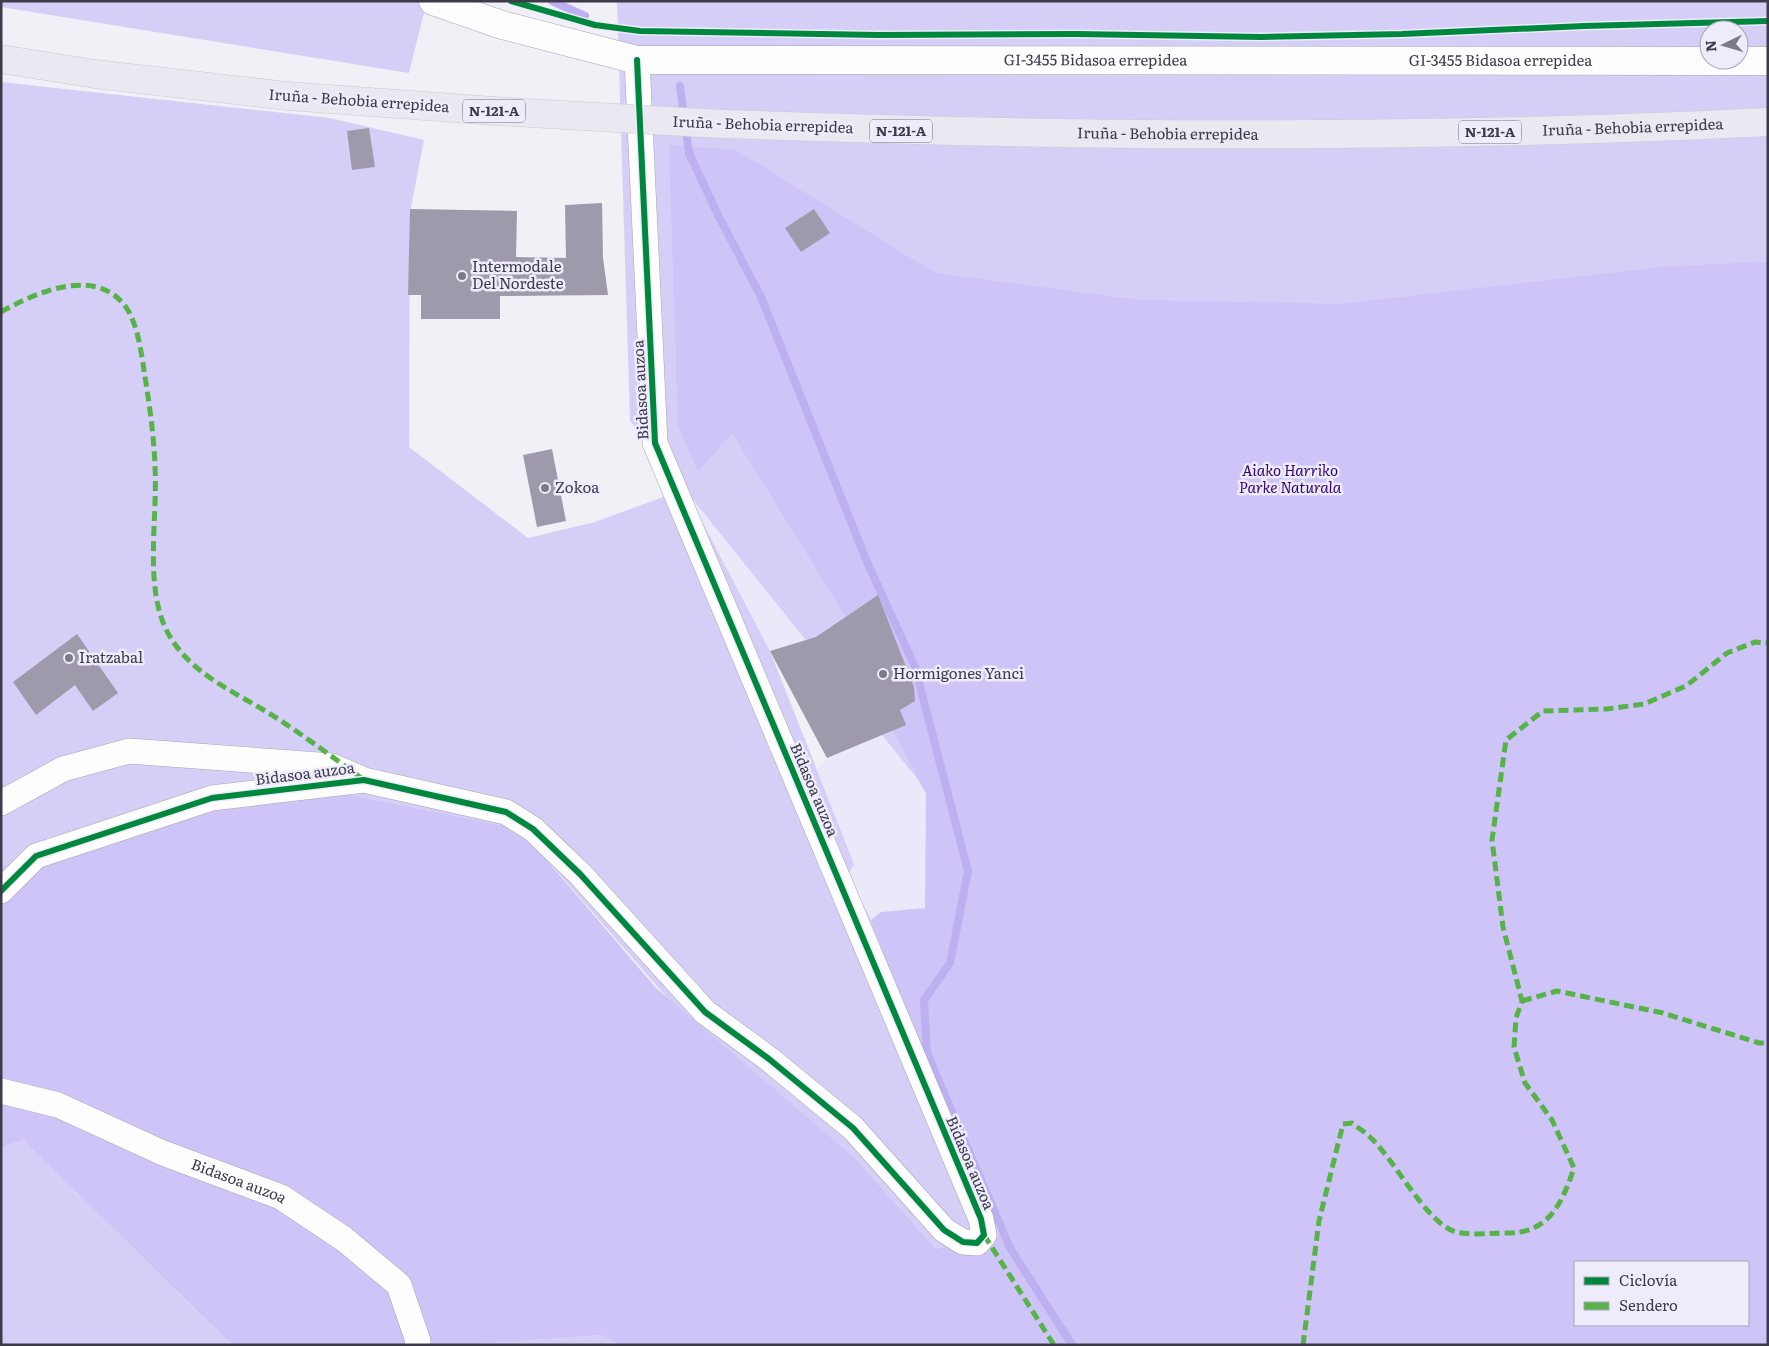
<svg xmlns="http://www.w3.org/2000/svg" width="1769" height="1346" viewBox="0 0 1769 1346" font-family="Literata,serif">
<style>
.built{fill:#eae8f9}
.green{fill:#d5cef7;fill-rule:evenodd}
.forest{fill:#cec4f8;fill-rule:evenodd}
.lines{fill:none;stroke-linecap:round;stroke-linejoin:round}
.stream{stroke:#beb0f0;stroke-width:8}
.building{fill:#9e9aac}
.minor-casing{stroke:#a7a6af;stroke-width:26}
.tertiary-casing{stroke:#a7a6af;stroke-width:29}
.trunk-casing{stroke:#cbcad0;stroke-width:29}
.minor{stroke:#fdfdfe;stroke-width:25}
.tertiary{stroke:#fdfdfe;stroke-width:28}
.trunk{stroke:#eae8f1;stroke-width:28}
.trunk-bridge-casing{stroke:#cbcad0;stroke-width:29;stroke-linecap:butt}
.trunk-bridge{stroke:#eae8f1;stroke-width:28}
.quiet{stroke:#57b347;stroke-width:5;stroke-dasharray:10 5;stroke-linecap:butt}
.cycleway-casing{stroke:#eeecfa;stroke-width:9}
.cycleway{stroke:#00873e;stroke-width:6}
.poi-dot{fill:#7c7a86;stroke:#eeecfa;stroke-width:2}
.labels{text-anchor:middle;stroke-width:5;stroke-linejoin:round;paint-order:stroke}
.shield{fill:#eeecfa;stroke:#726f7e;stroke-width:1}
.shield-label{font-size:14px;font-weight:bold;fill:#3d3a49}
.street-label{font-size:15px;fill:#3d3a49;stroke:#eeecfa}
.poi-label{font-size:15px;fill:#3d3a49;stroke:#eeecfa;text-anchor:start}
.park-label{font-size:15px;font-style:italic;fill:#340471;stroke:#eeecfa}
</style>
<rect width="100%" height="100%" fill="#f0f0f6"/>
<path class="built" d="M685,489L893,730L926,794L925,908L881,912L871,920L848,876L854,864L817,769L827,758Z"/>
<g class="green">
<path d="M1,1H427L409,73L1,7Z"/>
<path d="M617,1H1768V1345H1045L932,797L686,491L770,651L854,864L848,876L871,920L896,993L1000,1234L936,1249L854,1157L669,1000L520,829L71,833L1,867V82L330,118L424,140L410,212L409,447L528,538L595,522L685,489L630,421ZM1709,30H1739V60H1709ZM1575,1262H1748V1325H1575Z"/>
<path d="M23,1140L232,1345H1V1148Z"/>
<path d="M601,1335L619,1345H467Z"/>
</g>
<path class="forest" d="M669,145L736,150L935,273L1138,300L1341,304L1671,266L1768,262V1345H619L601,1335L467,1345H232L23,1140L1,1148V867L71,833L338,793L520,829L656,988L854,1157L936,1249L1000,1234L896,993L871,920L881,912L925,908L926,794L893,730L906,725L900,710L915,701L914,687L878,595L846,617L732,433L698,472L678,425ZM1575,1262H1748V1325H1575Z"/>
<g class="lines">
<g class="stream">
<path d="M552,1L585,16"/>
<path d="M680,86L689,153L719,217L761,297L867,562L915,667L968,871L950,963L924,1000L927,1053L1010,1248L1072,1345"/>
</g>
</g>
<g class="building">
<path d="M369,128L375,167L352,170L347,131Z"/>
<path d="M602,203L603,258L608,295L500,296V319H421V295H408L410,209L517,211L516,257L566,258L565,205Z"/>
<path d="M814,209L830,233L801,252L785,228Z"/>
<path d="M552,449L566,521L537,527L523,455Z"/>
<path d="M878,595L914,687L915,701L900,710L906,725L827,758L770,651L816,637Z"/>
<path d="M77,634L118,693L93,711L75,685L36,715L13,682Z"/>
</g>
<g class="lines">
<g class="minor-casing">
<g id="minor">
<path d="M1,803L63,769L129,751L332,766L360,778"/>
<path d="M1,891L36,856L212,798L364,780L506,812L533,829L580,874L705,1012L769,1059L853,1128L944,1230L963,1242L977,1243L984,1235L981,1219L655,443L637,60"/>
<path id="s1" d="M1,1091L58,1105L163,1153L281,1197L344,1239L399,1285L418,1341L417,1345"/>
</g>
</g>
<g class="tertiary-casing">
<g id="tertiary">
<path id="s2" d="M433,1L502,25L637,60L1768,61"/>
</g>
</g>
<g class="trunk-casing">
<g id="trunk">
<path d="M1,59L95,74L287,96"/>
<path id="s3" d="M702,123C1057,137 1413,140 1768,122"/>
</g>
</g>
<use href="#minor" class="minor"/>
<use href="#tertiary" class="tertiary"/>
<use href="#trunk" class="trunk"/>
<g class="trunk-bridge-casing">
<path id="trunk-bridge" d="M287,96L494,111L702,123"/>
</g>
<use href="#trunk-bridge" class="trunk-bridge"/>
<g class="quiet">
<path d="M1,312C38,291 101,264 129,312C138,329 141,351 144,370C149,402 154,435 155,467C158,518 143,590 169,635C191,674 235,692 272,715C303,735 334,758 364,780"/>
<path d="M1522,1001L1557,991L1663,1013L1759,1043H1768"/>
<path d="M984,1235L1054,1345"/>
<path d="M1303,1345L1319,1221L1343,1124L1352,1123C1358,1128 1365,1132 1370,1137C1394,1159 1424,1219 1453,1231C1464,1236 1493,1233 1506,1233C1549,1234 1562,1203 1574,1168L1552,1120L1525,1083L1514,1047L1516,1018L1522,1001L1503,927L1492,840L1506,740L1543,711L1607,709L1644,704L1686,686L1727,653L1755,642L1768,643"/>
</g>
<g class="cycleway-casing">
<g id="cycleway">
<path d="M511,1L595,25L640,31L878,35L1076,34L1262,37L1402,34L1584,26L1768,21"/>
<path d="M1,891L36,856L212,798L364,780L506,812L533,829L580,874L705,1012L769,1059L853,1128L944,1230L963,1242L977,1243L984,1235L981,1219L655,443L637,60"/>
</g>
</g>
<use href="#cycleway" class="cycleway"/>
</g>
<g class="poi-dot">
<circle cx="462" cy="276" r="5"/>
<circle cx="545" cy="488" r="5"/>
<circle cx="69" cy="658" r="5"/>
<circle cx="883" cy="674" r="5"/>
</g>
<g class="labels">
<g class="shield">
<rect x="463" y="99.5" width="62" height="23" rx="4"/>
<rect x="870" y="119.5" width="62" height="23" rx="4"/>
<rect x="1459" y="120.5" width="62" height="23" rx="4"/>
</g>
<g class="shield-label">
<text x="494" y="116">N-121-A</text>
<text x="901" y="136">N-121-A</text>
<text x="1490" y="137">N-121-A</text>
</g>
<g class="street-label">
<text dy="5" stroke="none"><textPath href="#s2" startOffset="671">GI-3455 Bidasoa errepidea</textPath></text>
<text dy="5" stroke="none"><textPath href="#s2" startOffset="1076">GI-3455 Bidasoa errepidea</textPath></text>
<text transform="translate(359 101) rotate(4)" y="5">Iruña - Behobia errepidea</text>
<text transform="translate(763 125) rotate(2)" y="5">Iruña - Behobia errepidea</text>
<text dy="5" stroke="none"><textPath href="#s3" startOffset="931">Iruña - Behobia errepidea</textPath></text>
<text dy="5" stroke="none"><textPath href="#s3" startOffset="466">Iruña - Behobia errepidea</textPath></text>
<text transform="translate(641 390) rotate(-93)" y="5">Bidasoa auzoa</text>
<text transform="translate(305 774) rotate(-7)" y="5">Bidasoa auzoa</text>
<text transform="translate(814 790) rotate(67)" y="5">Bidasoa auzoa</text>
<text transform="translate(970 1163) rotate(67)" y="5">Bidasoa auzoa</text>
<text dy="5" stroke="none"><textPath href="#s1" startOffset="255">Bidasoa auzoa</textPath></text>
</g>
<g class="poi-label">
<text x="472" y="272">Intermodale<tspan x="472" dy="17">Del Nordeste</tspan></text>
<text x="555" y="493">Zokoa</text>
<text x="79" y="663">Iratzabal</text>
<text x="893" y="679">Hormigones Yanci</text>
</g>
<g class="park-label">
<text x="1290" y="476">Aiako Harriko<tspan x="1290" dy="17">Parke Naturala</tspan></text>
</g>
</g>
<rect width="1769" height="1346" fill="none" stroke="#3d3a49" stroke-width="5"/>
<rect x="1574" y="1261" width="175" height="65" fill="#eeecfa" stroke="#a7a5b3"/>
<rect x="1584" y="1277" width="25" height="8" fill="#00873e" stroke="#a7a5b3"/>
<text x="1619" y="1286" font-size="15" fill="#3d3a49">Ciclovía</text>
<rect x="1584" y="1302" width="25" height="8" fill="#57b347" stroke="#a7a5b3"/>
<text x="1619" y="1311" font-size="15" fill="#3d3a49">Sendero</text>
<g transform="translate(1724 45) rotate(265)"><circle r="24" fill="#eeecfa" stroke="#a7a5b3"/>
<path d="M0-4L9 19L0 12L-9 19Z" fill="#7c7a86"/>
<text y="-8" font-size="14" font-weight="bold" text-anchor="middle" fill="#3d3a49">N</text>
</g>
</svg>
